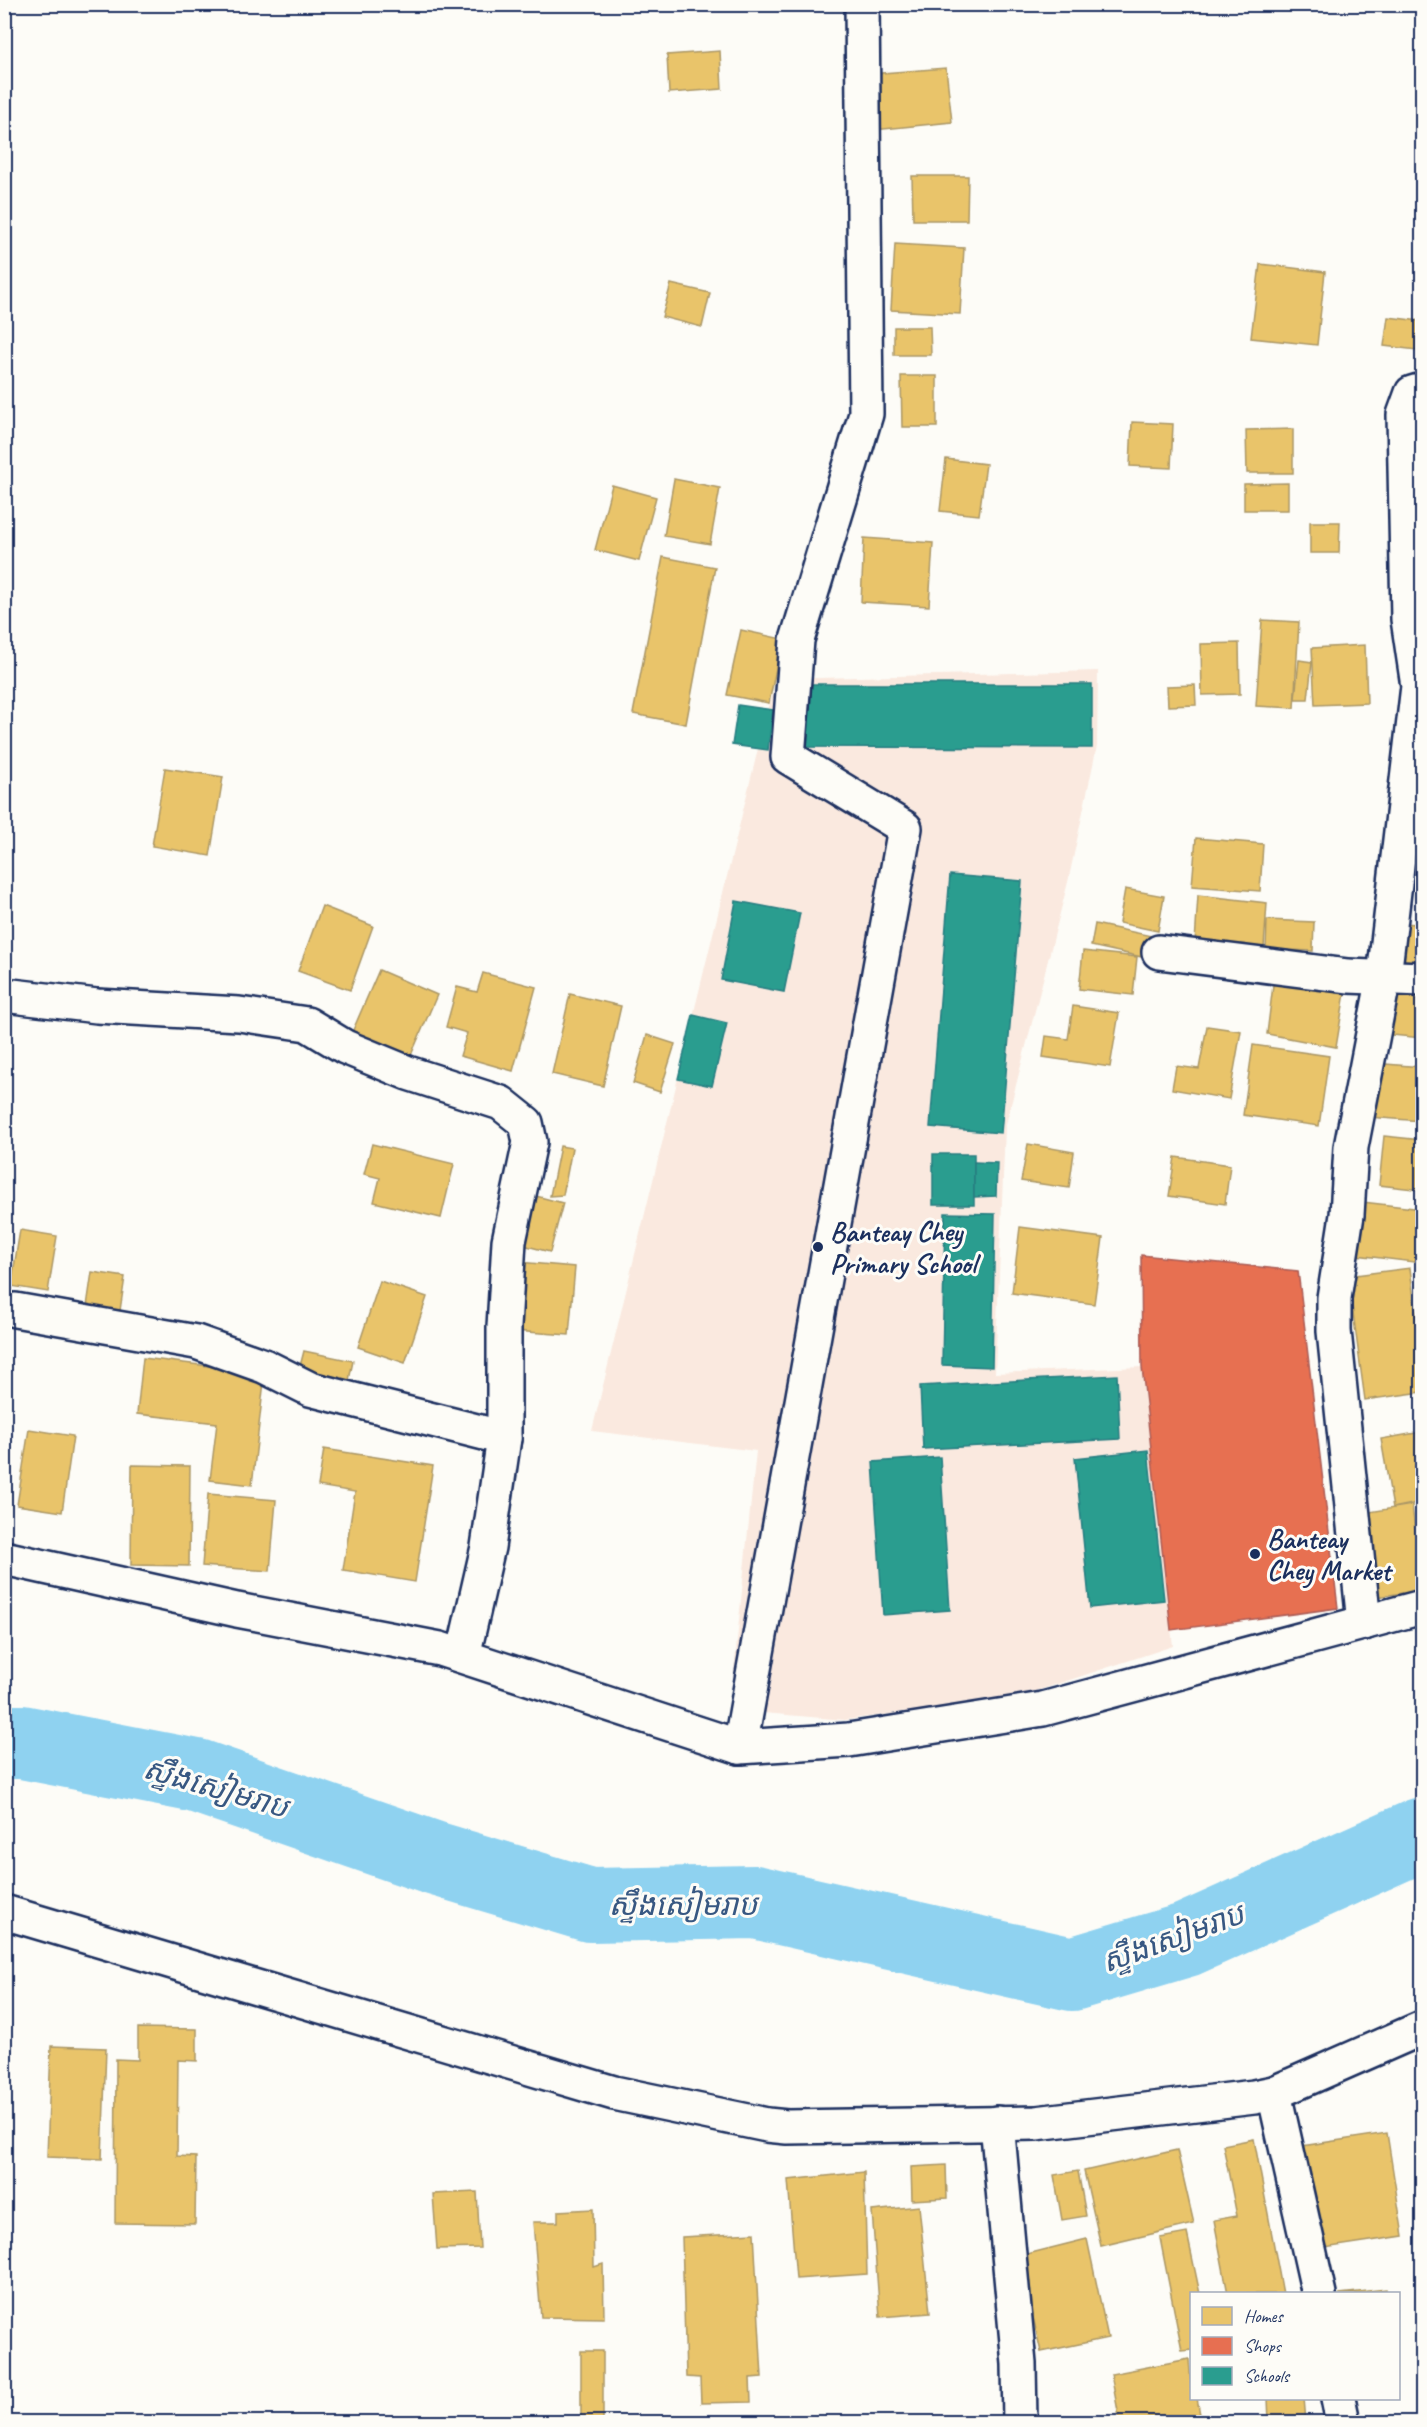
<svg xmlns="http://www.w3.org/2000/svg" width="1427" height="2427" viewBox="0 0 1427 2427" font-family="Caveat,'Noto Sans Khmer',sans-serif">
<style>
.built{fill:#fae9df}
.homes{fill:#e9c46a;stroke:#ab9766;stroke-width:1.5}
.shops{fill:#e76f51;stroke:#aa5c55;stroke-width:1.5}
.schools{fill:#2a9d8f;stroke:#267c80;stroke-width:1.5}
.lines{fill:none;stroke-linecap:round;stroke-linejoin:round}
.river{stroke:#8fd2f0;stroke-width:74}
.minor-casing{stroke:#1b2f5e;stroke-width:38}
.minor{stroke:#fdfcf7;stroke-width:33}
.poi-dot{fill:#1b2f5e;stroke:#fdfcf7;stroke-width:2}
.labels{text-anchor:middle;stroke-width:6;stroke-linejoin:round;paint-order:stroke}
.poi-label{font-size:28px;font-weight:bold;fill:#1b2f5e;stroke:#fdfcf7;text-anchor:start}
.water-label{font-size:30px;font-style:italic;fill:#385882;stroke:#fdfcf7}
</style>
<rect width="100%" height="100%" fill="#fdfcf7"/>
<filter id="ink" filterUnits="userSpaceOnUse"><feTurbulence type="fractalNoise" baseFrequency=".0167" numOctaves="2"/><feDisplacementMap in="SourceGraphic" scale="12" xChannelSelector="R" yChannelSelector="G"/><feConvolveMatrix kernelMatrix="1 2 1 2 8 2 1 2 1" color-interpolation-filters="sRGB"/></filter>
<g filter="url(#ink)">
<path class="built" d="M1098,671L1097,746L1068,882L1005,1128L995,1373L1142,1367L1173,1646L1015,1698L845,1720L730,1710L756,1451L592,1431L766,716L778,679Z"/>
<g class="homes">
<path d="M720,51L722,89L669,93L667,55Z"/>
<path d="M946,68L952,122L874,130L869,74Z"/>
<path d="M912,176H968L967,220H913Z"/>
<path d="M895,244L964,248L960,314L891,310Z"/>
<path d="M1260,264L1325,272L1317,345L1251,338Z"/>
<path d="M671,284L710,293L702,327L662,317Z"/>
<path d="M1388,317L1420,321L1417,350L1384,346Z"/>
<path d="M894,327H930L931,355H894Z"/>
<path d="M901,376H937V427H902Z"/>
<path d="M1132,422L1173,424L1171,468L1130,466Z"/>
<path d="M1293,429V473H1247L1246,430Z"/>
<path d="M946,459L986,464L979,515L940,511Z"/>
<path d="M674,479L720,488L710,544L664,536Z"/>
<path d="M1288,483V510H1244V484Z"/>
<path d="M612,485L656,497L639,561L595,550Z"/>
<path d="M1310,522H1340L1339,553H1310Z"/>
<path d="M864,538L933,543L929,606L861,602Z"/>
<path d="M663,557L715,567L686,724L633,714Z"/>
<path d="M1262,620L1299,622L1294,708L1256,706Z"/>
<path d="M741,630L782,639L769,703L727,695Z"/>
<path d="M1239,643L1240,694L1202,695L1201,644Z"/>
<path d="M1365,645L1367,703L1315,705L1312,648Z"/>
<path d="M1299,660L1312,662L1308,699H1295Z"/>
<path d="M1195,685L1196,705L1168,706L1167,686Z"/>
<path d="M165,768L223,777L210,856L152,846Z"/>
<path d="M1415,817L1422,819V840L1410,836Z"/>
<path d="M1196,838L1263,844L1260,891L1192,886Z"/>
<path d="M1125,889L1164,896L1158,931L1119,923Z"/>
<path d="M1198,895L1267,903L1264,947L1195,943Z"/>
<path d="M322,906L373,926L350,990L298,971Z"/>
<path d="M1267,920L1314,922L1313,951L1266,949Z"/>
<path d="M1394,923L1422,924V968H1393Z"/>
<path d="M1095,924L1156,937L1151,959L1091,946Z"/>
<path d="M1083,951L1137,957L1133,995L1079,989Z"/>
<path d="M379,970L437,995L408,1062L350,1037Z"/>
<path d="M483,973L536,987L513,1071L460,1056L467,1033L446,1027L457,987L477,992Z"/>
<path d="M1274,977L1346,987L1336,1047L1267,1034Z"/>
<path d="M1388,979L1422,982V1038L1382,1034Z"/>
<path d="M570,994L621,1006L603,1086L552,1074Z"/>
<path d="M1073,1006L1119,1013L1110,1067L1043,1057L1046,1036L1068,1039Z"/>
<path d="M1207,1026L1241,1031L1229,1099L1172,1089L1176,1066L1199,1069Z"/>
<path d="M647,1035L675,1044L660,1092L633,1083Z"/>
<path d="M1253,1045L1329,1056L1319,1126L1243,1115Z"/>
<path d="M1373,1063L1422,1067V1121L1368,1117Z"/>
<path d="M1384,1136L1422,1140V1190L1379,1185Z"/>
<path d="M372,1144L454,1164L441,1218L374,1202L380,1178L364,1174Z"/>
<path d="M1028,1144L1074,1152L1069,1188L1021,1181Z"/>
<path d="M560,1146L572,1148L563,1195L550,1196Z"/>
<path d="M1175,1157L1230,1165L1225,1204L1169,1196Z"/>
<path d="M4,1187L8,1188L6,1249H4Z"/>
<path d="M536,1196L563,1203L550,1252L523,1245Z"/>
<path d="M1354,1201L1422,1209V1263L1348,1254Z"/>
<path d="M1020,1227L1103,1238L1094,1304L1012,1293Z"/>
<path d="M20,1230L57,1236L48,1292L11,1286Z"/>
<path d="M518,1262L575,1267L569,1335L513,1331Z"/>
<path d="M1410,1268L1422,1362V1392L1365,1400L1348,1276Z"/>
<path d="M92,1272L125,1277L119,1317L86,1313Z"/>
<path d="M380,1281L427,1297L405,1363L358,1347Z"/>
<path d="M304,1351L353,1361L348,1385L298,1374Z"/>
<path d="M143,1358L265,1373L252,1485L210,1480L217,1423L137,1414Z"/>
<path d="M29,1429L73,1436L62,1512L17,1505Z"/>
<path d="M1422,1432V1502L1393,1508L1381,1439Z"/>
<path d="M324,1449L433,1466L415,1582L343,1570L355,1492L318,1486Z"/>
<path d="M132,1465L190,1466L189,1566L131,1565Z"/>
<path d="M208,1494L276,1500L270,1571L202,1566Z"/>
<path d="M1412,1505L1422,1590L1370,1598L1357,1514Z"/>
<path d="M138,2028L197,2029V2061L178,2060L177,2156L196,2157L195,2224L115,2223L116,2059L138,2060Z"/>
<path d="M51,2046L106,2048L102,2159L47,2157Z"/>
<path d="M1418,2123H1422V2192H1420Z"/>
<path d="M1387,2133L1403,2236L1318,2249L1302,2146Z"/>
<path d="M1254,2139L1283,2294H1228L1214,2220L1237,2216L1223,2145Z"/>
<path d="M1177,2150L1194,2224L1101,2246L1084,2171Z"/>
<path d="M946,2165L947,2198L912,2200L911,2167Z"/>
<path d="M1078,2171L1086,2216L1062,2220L1054,2175Z"/>
<path d="M864,2172L867,2274L796,2279L788,2180Z"/>
<path d="M477,2192L480,2248L437,2249L433,2194Z"/>
<path d="M919,2206L930,2313L880,2317L872,2211Z"/>
<path d="M593,2209L594,2267L603,2264L604,2318L541,2317L533,2222H558V2211Z"/>
<path d="M754,2233L762,2377L750,2378L751,2402L701,2403L700,2378L686,2377L682,2237Z"/>
<path d="M1187,2233L1200,2294H1192V2350L1182,2351L1160,2238Z"/>
<path d="M1087,2239L1108,2338L1041,2352L1019,2256Z"/>
<path d="M1386,2289V2294H1339Z"/>
<rect x="581" y="2351" width="22" height="71"/>
<path d="M1189,2359L1192,2398H1197L1201,2420L1187,2422H1120L1111,2374Z"/>
<path d="M1268,2398H1304L1306,2422H1269Z"/>
</g>
<path class="shops" d="M1141,1255L1298,1271L1338,1608L1171,1630L1142,1367Z"/>
<g class="schools">
<path d="M800,684H1092V748L800,747Z"/>
<path d="M738,705L773,710L768,750L732,745Z"/>
<path d="M950,875L1022,881L1001,1133L930,1127Z"/>
<path d="M736,901L800,913L784,992L721,980Z"/>
<path d="M693,1015L727,1023L712,1086L678,1079Z"/>
<rect x="933" y="1154" width="41" height="51"/>
<path d="M974,1162L997,1163L996,1196L974,1197Z"/>
<path d="M945,1213L995,1214L992,1367L942,1365Z"/>
<path d="M1117,1375L1120,1439L923,1449L920,1386Z"/>
<path d="M1148,1450L1164,1600L1090,1608L1075,1458Z"/>
<path d="M940,1457L950,1610L883,1615L873,1462Z"/>
</g>
<g class="lines">
<path class="river" d="M4,1742H22L197,1776L433,1858L590,1905L755,1902L1072,1974L1186,1940L1422,1834"/>
<g class="minor-casing">
<g id="minor">
<path d="M1159,952L1348,976L1422,979"/>
<path d="M4,995L97,1006L239,1014L307,1024L345,1047L408,1073L501,1103L526,1123L530,1142L509,1241L504,1327V1438L488,1547L463,1656"/>
<path d="M15,1310L196,1342L264,1366L310,1389L504,1438"/>
<path d="M4,1558L237,1610L440,1649L740,1747L849,1740L1043,1709L1422,1607"/>
<path d="M1364,1623L1334,1331V1298L1347,1215L1351,1147L1384,977L1418,686L1408,619L1404,415L1412,393L1422,390"/>
<path d="M740,1747L905,828L788,757L797,640L866,414L862,4"/>
<path d="M4,1912L614,2093L767,2125L787,2127L1036,2123L1254,2097L1274,2093L1422,2028"/>
<path d="M1274,2093L1319,2294"/>
<path d="M997,2123L1019,2364L1020,2422"/>
<path d="M1338,2398L1343,2422"/>
</g>
</g>
<use href="#minor" class="minor"/>
</g>
</g>
<g class="poi-dot">
<circle cx="818" cy="1247" r="6"/>
<circle cx="1255" cy="1554" r="6"/>
</g>
<g class="labels">
<g class="poi-label">
<text x="830" y="1241">Banteay Chey<tspan x="830" dy="32">Primary School</tspan></text>
<text x="1267" y="1548">Banteay<tspan x="1267" dy="32">Chey Market</tspan></text>
</g>
<g class="water-label">
<text transform="translate(216 1788) rotate(16)" y="10">ស្ទឹងសៀមរាប</text>
<text x="683" y="1915">ស្ទឹងសៀមរាប</text>
<text transform="translate(1173 1938) rotate(-20)" y="10">ស្ទឹងសៀមរាប</text>
</g>
</g>
<rect width="1427" height="2427" fill="none" stroke="#fdfcf7" stroke-width="24"/>
<rect x="12" y="12" width="1403" height="2403" fill="none" stroke="#1b2f5e" stroke-width="2" filter="url(#ink)"/>
<rect x="1190" y="2292" width="210" height="108" fill="#fdfcf7" stroke="#a3aaba" stroke-width="1.5"/>
<rect x="1202" y="2307" width="30" height="18" fill="#e9c46a" stroke="#a3aaba" stroke-width="1.5"/>
<text x="1244" y="2322" font-size="18" fill="#1b2f5e">Homes</text>
<rect x="1202" y="2337" width="30" height="18" fill="#e76f51" stroke="#a3aaba" stroke-width="1.5"/>
<text x="1244" y="2352" font-size="18" fill="#1b2f5e">Shops</text>
<rect x="1202" y="2367" width="30" height="18" fill="#2a9d8f" stroke="#a3aaba" stroke-width="1.5"/>
<text x="1244" y="2382" font-size="18" fill="#1b2f5e">Schools</text>
</svg>
